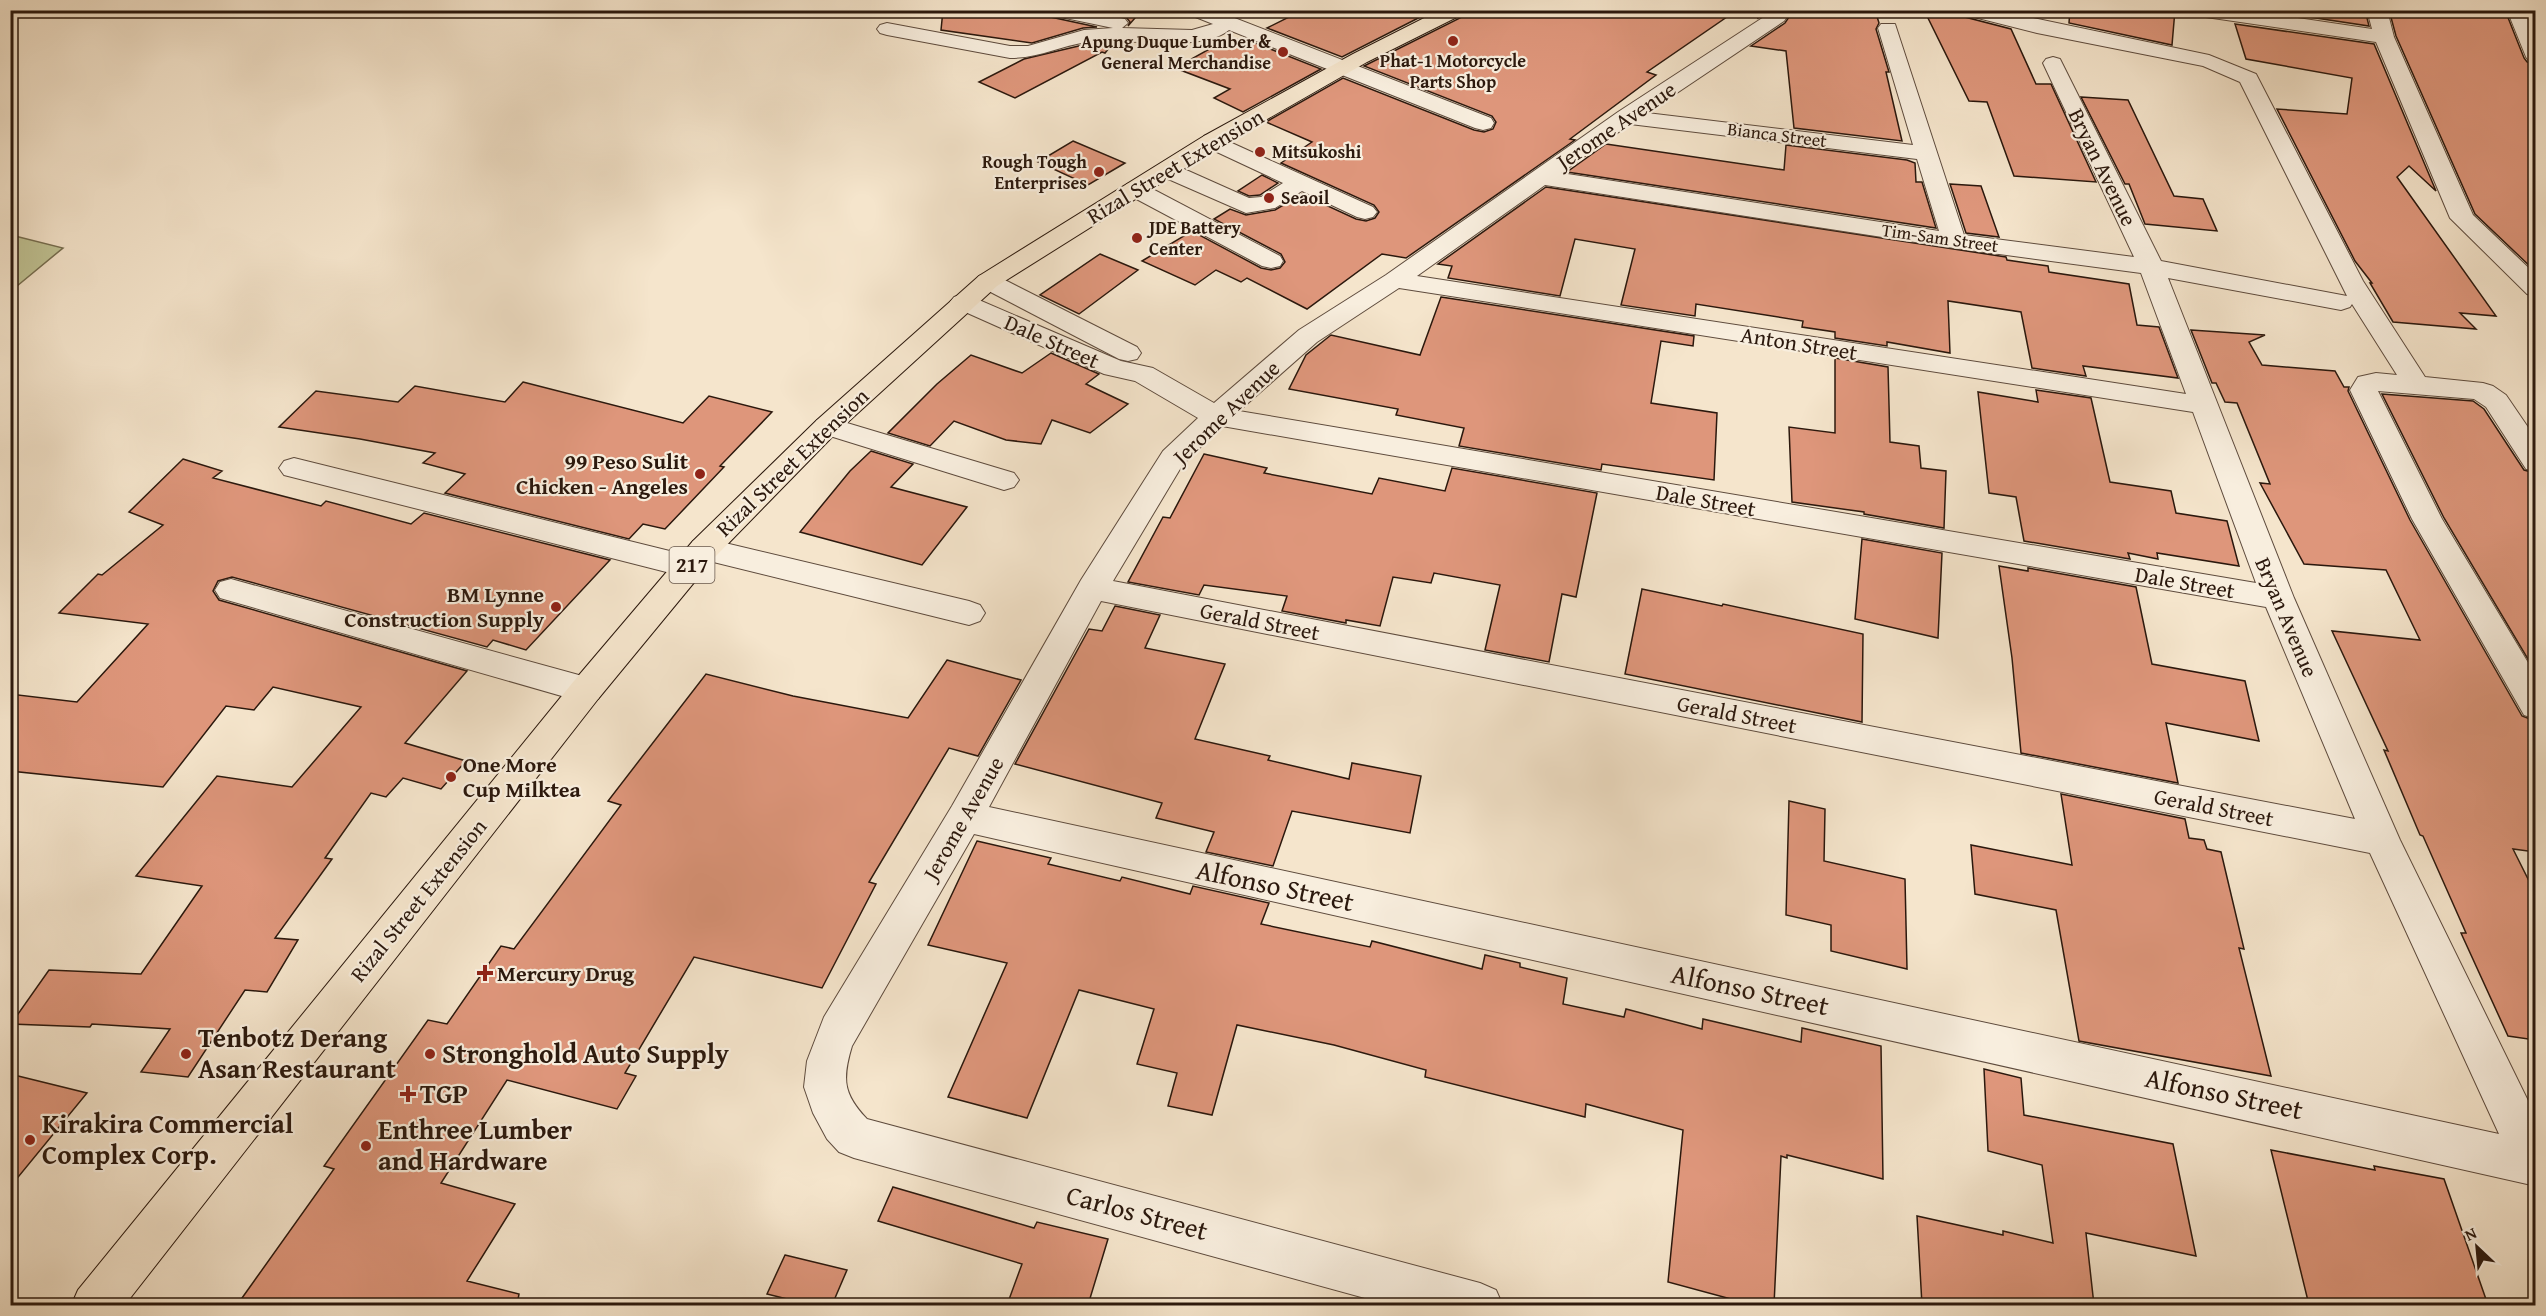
<svg xmlns="http://www.w3.org/2000/svg" width="2546" height="1316" viewBox="0 0 2546 1316" font-family="'Gentium Book Plus',serif">
<style>
.green{fill:#c0c394;stroke:#766e50;stroke-width:1.5}
.building{fill:#de967b;stroke:#2b180d;stroke-width:1.5}
.lines{fill:none;stroke-linecap:round;stroke-linejoin:round}
.minor-casing{stroke:#5e4b3d;stroke-width:2}
.major-casing{stroke:#2b180d;stroke-width:2}
.minor{fill:#f8eede;fill-rule:evenodd}
.major{fill:#f5e5cc;fill-rule:evenodd}
.poi-dot{fill:#8f2418;stroke:#f8eede;stroke-width:2}
.labels{text-anchor:middle;stroke-width:4.5;stroke-linejoin:round;paint-order:stroke}
.far-poi-label{font-size:18px;font-weight:bold;fill:#2b180d;stroke:#f8eede;text-anchor:start}
.far-street-label{font-size:18px;fill:#2b180d;stroke:#f8eede}
.shield{fill:#f8eede;stroke:#68584c;stroke-width:1.5}
.shield-label{font-size:21px;font-weight:bold;fill:#2b180d}
.street-label{font-size:22px;fill:#2b180d;stroke:#f8eede}
.poi-label{font-size:22px;font-weight:bold;fill:#2b180d;stroke:#f8eede;text-anchor:end}
.near-street-label{font-size:27px;fill:#2b180d;stroke:#f8eede}
.near-poi-label{font-size:27px;font-weight:bold;fill:#2b180d;stroke:#f8eede;text-anchor:start}
</style>
<rect width="100%" height="100%" fill="#f5e5cc"/>
<filter id="stains"><feTurbulence type="fractalNoise" baseFrequency=".00333" numOctaves="4"/><feColorMatrix values="0 0 0 0 .2 0 0 0 0 .09 0 0 0 0 .02 0 0 0 .5 -.17"/></filter>
<radialGradient id="worn" r=".72"><stop offset=".6" stop-color="#630" stop-opacity="0"/><stop offset="1" stop-color="#630" stop-opacity=".3"/></radialGradient>
<path class="green" d="M11,235L63,248L11,291L10,235Z"/>
<g class="building">
<path d="M943,10H1041L1046,16L1097,27L1083,28L1032,43L941,30Z"/>
<path d="M1092,10H1142L1128,26L1130,22L1126,17Z"/>
<path d="M1303,10H1434L1342,57L1267,28Z"/>
<path d="M1468,10H1737L1647,72L1656,75L1570,139L1575,140L1406,258L1382,254L1307,309L1247,278L1241,282L1216,270L1195,285L1142,261L1192,231L1261,268L1271,270L1280,268L1285,262L1281,254L1214,219L1230,209L1246,215L1275,210L1302,194L1356,219L1366,221L1375,218L1379,212L1374,205L1281,163L1312,142L1266,122L1343,78L1474,130L1484,132L1493,129L1496,122L1492,116L1364,66L1464,16Z"/>
<path d="M1760,10H1875L1879,23L1876,29L1889,72H1886L1902,141L1794,128L1786,51L1751,46L1785,23L1789,17L1784,11H1770L1758,18Z"/>
<path d="M1924,10H1957L1961,16L2011,29L2036,84H2051L2096,182L2014,176L1987,102L1969,101Z"/>
<path d="M2070,10H2175L2172,45L2069,23Z"/>
<path d="M2262,10H2365L2369,26Z"/>
<path d="M2389,10H2505L2524,58L2527,62L2534,65L2535,75V271L2475,214L2396,36Z"/>
<path d="M2235,24L2374,44L2436,191L2409,166L2397,177L2496,316L2460,313L2476,329L2393,322L2370,283H2372L2355,261L2277,109L2347,114L2352,78L2246,59Z"/>
<path d="M1231,37L1241,41L1245,39L1321,69L1243,112L1214,98L1230,89L1175,68Z"/>
<path d="M1113,43L1105,53L1102,52L1015,98L979,82L1024,59L1087,44Z"/>
<path d="M2081,97L2128,100L2174,196L2203,199L2217,231L2145,224L2129,184H2125Z"/>
<path d="M1073,141L1125,163L1088,185L1038,162Z"/>
<path d="M1606,144L1784,170L1786,145L1907,160L1915,163L1916,182H1922L1936,228L1567,172Z"/>
<path d="M1262,175L1278,183L1260,195L1249,196L1238,191Z"/>
<path d="M1950,184L1981,186L1999,237L1966,233Z"/>
<path d="M1546,187L2006,257L2007,260L2048,266L2049,272L2129,284L2137,325L2159,327L2178,378L2083,366L2086,376L2032,368L2021,312L1948,301L1950,353L1887,342V346L1835,338V332L1802,327L1803,321L1696,304L1695,316L1621,305L1635,249L1575,239L1560,296L1448,278L1452,266L1438,264Z"/>
<path d="M1100,254L1138,270L1079,314L1040,295Z"/>
<path d="M1441,297L1694,336L1693,346L1661,341L1651,403L1717,413L1714,480L1602,464L1601,470L1459,446L1464,428L1396,415L1398,409L1289,389L1306,355L1331,335L1420,355Z"/>
<path d="M2191,330L2265,335L2249,342L2262,365L2335,371L2344,387H2349L2348,391L2410,520L2522,716L2535,721V852L2513,849L2535,893V1040L2508,1036L2461,933H2466L2423,836L2420,835L2384,750L2388,751L2332,631L2420,640L2386,570L2304,564L2260,483L2270,484L2237,403L2225,402L2216,383H2212Z"/>
<path d="M1051,353L1099,374L1086,384L1128,404L1090,433L1052,420L1041,444L1006,440L954,421L930,446L888,433L937,384L971,355L1022,373Z"/>
<path d="M1835,358L1888,367L1890,442L1919,446L1921,468L1946,471L1944,528L1864,514V512L1792,502L1789,427L1835,433Z"/>
<path d="M523,382L683,423L709,396L772,412L720,466L724,467L665,529L643,524L629,539L445,493L465,474L423,463L435,453L360,439L279,427L316,391L398,402L415,386L505,402Z"/>
<path d="M2036,390L2091,398L2110,482L2171,491L2176,513L2227,521L2239,566L2157,553L2158,559L2128,553L2130,559L2024,541L2016,497L1989,493L1978,392L2038,402Z"/>
<path d="M2382,394L2473,401L2484,409L2524,470L2535,473V671L2444,518Z"/>
<path d="M871,451L913,464L891,487L967,507L922,565L800,532L850,471Z"/>
<path d="M1204,454L1267,468L1264,473L1372,494L1379,478L1445,491L1452,468L1597,493L1576,597L1562,594L1549,662L1485,650L1500,585L1434,573L1431,583L1393,577L1380,626L1346,620V623L1282,611L1287,596L1204,585L1199,595L1128,582L1163,517L1170,518Z"/>
<path d="M183,459L222,471L213,478L321,506L326,501L411,524L424,513L610,560L526,650L493,640L487,647L232,577L218,581L213,591L219,600L467,671L405,743L466,761L441,789L403,778L386,797L371,793L325,858L332,859L275,938L298,940L267,992L245,990L188,1077L141,1072L170,1029L92,1024L90,1027L11,1024L49,970L141,974L202,886L136,876L217,776L292,787L361,707L273,687L254,710L226,706L163,787L10,771V694L77,702L148,624L59,613L98,574L102,575L163,525L129,512Z"/>
<path d="M1862,539L1942,553L1938,638L1855,619Z"/>
<path d="M1999,566L2028,571V568L2136,587L2152,664L2245,681L2259,741L2166,723L2178,783L2021,753L2012,658Z"/>
<path d="M1642,589L1722,606L1723,604L1863,634L1862,722L1625,674Z"/>
<path d="M1115,606L1160,615L1145,648L1225,664L1195,739L1270,756L1268,760L1349,779L1352,763L1421,776L1410,833L1292,811L1273,866L1206,852L1214,832L1156,818L1162,803L1015,764L1089,629L1102,631Z"/>
<path d="M947,660L1021,680L978,756L949,748L869,882L876,884L822,988L694,957L625,1073L636,1076L617,1109L507,1080L441,1183L515,1204L467,1281L519,1294L517,1305H237L334,1169L324,1166L428,1020L447,1024L501,946L514,949L621,805L608,801L706,674L793,696L908,718Z"/>
<path d="M2061,794L2185,819L2189,838L2204,840L2207,849L2221,852L2244,949L2239,948L2271,1076L2079,1041L2056,910L1975,894L1971,845L2072,865Z"/>
<path d="M1789,801L1825,809L1824,861L1905,879L1907,969L1831,951V925L1786,915Z"/>
<path d="M977,841L1051,858L1048,864L1120,881L1122,877L1190,894L1193,886L1269,903L1261,924L1370,947L1372,941L1482,969L1485,955L1520,963V967L1567,978L1563,1004L1624,1017L1626,1009L1702,1029L1703,1019L1801,1042L1802,1028L1881,1046L1883,1179L1787,1155V1158L1781,1156L1774,1305H1753L1668,1282L1683,1130L1586,1104L1585,1117L1425,1077L1426,1070L1334,1045L1237,1025L1212,1115L1168,1106L1177,1073L1137,1064L1154,1009L1079,990L1027,1118L948,1097L1007,963L928,945Z"/>
<path d="M1984,1069L2021,1078L2024,1115L2173,1144L2196,1256L2086,1233L2094,1305H1922L1917,1216L2003,1235V1231L2053,1243L2042,1165L1988,1151Z"/>
<path d="M10,1074L87,1093L10,1187Z"/>
<path d="M2271,1150L2375,1170L2374,1166L2444,1179L2488,1305H2309Z"/>
<path d="M893,1187L1034,1228L1037,1222L1108,1239L1088,1305H1007L1022,1264L878,1221Z"/>
<path d="M785,1255L847,1270L832,1305H811L767,1294Z"/>
</g>
<g class="lines">
<g class="minor-casing">
<g id="minor">
<path d="M1043,10C1072,10 1097,12 1125,19L1128,23L1122,28L1192,30L1213,24L1188,14L1185,10H1214L1491,118L1494,123L1491,128L1483,130L1475,128L1229,30C1202,53 1124,37 1087,42C1060,46 1039,58 1010,58L887,35L880,33L877,29L880,25L887,23L1010,46H1028L1084,30L1113,28L1046,14Z"/>
<path d="M1959,10H1995L2209,55L2256,74L2363,281L2425,377L2483,383L2493,386L2506,395L2536,439V471L2526,469L2486,407L2474,399L2378,391L2442,519L2536,676V719L2524,715L2412,519L2350,390L2358,377L2376,373L2397,375L2352,304L2350,307L2341,310L2168,278L2294,598L2400,840L2536,1117V1186L974,834L852,1046C842,1079 843,1094 867,1119L1480,1283L1496,1290L1503,1306H1394L854,1158L839,1152L827,1139L813,1113L804,1087L807,1061L824,1017L952,806L1081,580L1163,451L1198,418L1135,381L1104,374L954,307L950,302L954,297L963,294L972,297L1121,361L1153,368L1214,403L1299,330L1386,275L1618,112L1770,13H1784L1787,17L1784,21L1647,113L1913,145L1878,28L1881,24H1895L1964,235L2134,257L2043,63L2046,59L2053,57L2060,59L2161,261L2347,296L2240,82L2203,66L2037,33L1962,14ZM1630,124L1917,159L1939,231L1561,173ZM1545,185L1954,248L2141,273L2186,394L1417,276ZM1399,288L2193,412L2256,583L1239,411L1317,342ZM1222,426L2266,607L2355,819L1113,581L1183,464ZM1101,601L2370,853L2499,1134L989,807Z"/>
<path d="M2189,10H2243L2372,29L2367,10H2387L2394,37L2473,215L2536,275V297L2527,294L2450,218L2376,42L2199,16L2192,14Z"/>
<path d="M2507,10H2527L2536,31V63L2529,61L2526,57Z"/>
<path d="M1212,134L1373,207L1377,212L1373,217L1365,219L1357,217L1302,191L1275,208L1246,213L1159,175L1155,170L1159,165L1167,163L1175,165L1249,198L1261,197L1283,183L1204,146L1201,141L1204,136Z"/>
<path d="M1135,182L1143,184L1280,256L1283,261L1280,266L1271,268L1262,266L1127,194L1123,189L1127,184Z"/>
<path d="M988,273L997,276L1137,347L1141,353L1137,359L1128,361L1119,359L979,286L975,281L979,276Z"/>
<path d="M827,417L1014,473L1019,480L1014,487L1004,490L817,432L813,426L817,420Z"/>
<path d="M294,458L690,556L701,559L706,567L701,575L690,578L284,475L279,468L284,461Z"/>
<path d="M704,538L969,601L980,605L985,613L980,621L969,625L693,557L689,549L693,541Z"/>
<path d="M231,579L586,677L598,681L603,690L598,699L586,703L220,598L215,590L220,582Z"/>
</g>
</g>
<g class="major-casing">
<path id="major" d="M1440,10H1466L1463,14L1367,62L1220,146L997,286L837,432L715,557L598,699L124,1306H71L78,1290L574,681L693,541L817,420L979,276L1204,136L1353,54Z"/>
</g>
<use href="#minor" class="minor"/>
<use href="#major" class="major"/>
</g>
<g class="poi-dot">
<circle cx="1453" cy="41" r="6"/>
<circle cx="1283" cy="52" r="6"/>
<circle cx="1260" cy="152" r="6"/>
<circle cx="1099" cy="172" r="6"/>
<circle cx="1269" cy="198" r="6"/>
<circle cx="1137" cy="238" r="6"/>
<circle cx="700" cy="474" r="6"/>
<circle cx="556" cy="607" r="6"/>
<circle cx="451" cy="777" r="6"/>
<path d="M482 964h6v6h6v6h-6v6h-6v-6h-6v-6h6z"/>
<circle cx="186" cy="1054" r="6"/>
<circle cx="430" cy="1054" r="6"/>
<path d="M405 1085h6v6h6v6h-6v6h-6v-6h-6v-6h6z"/>
<circle cx="30" cy="1140" r="6"/>
<circle cx="366" cy="1146" r="6"/>
</g>
<g class="labels">
<g class="far-poi-label">
<text x="1271" y="48" text-anchor="end">Apung Duque Lumber &amp;<tspan x="1271" dy="21">General Merchandise</tspan></text>
<text x="1453" y="67" text-anchor="middle">Phat-1 Motorcycle<tspan x="1453" dy="21">Parts Shop</tspan></text>
<text x="1272" y="158">Mitsukoshi</text>
<text x="1087" y="168" text-anchor="end">Rough Tough<tspan x="1087" dy="21">Enterprises</tspan></text>
<text x="1281" y="204">Seaoil</text>
<text x="1149" y="234">JDE Battery<tspan x="1149" dy="21">Center</tspan></text>
</g>
<g class="far-street-label">
<text transform="translate(1777 135) rotate(7)" y="6">Bianca Street</text>
<text transform="translate(1940 238) rotate(8)" y="6">Tim-Sam Street</text>
</g>
<rect class="shield" x="669.5" y="547" width="45" height="36" rx="4.5"/>
<g class="shield-label">
<text x="692" y="572">217</text>
</g>
<g class="street-label">
<text transform="translate(1616 125) rotate(-34)" y="8">Jerome Avenue</text>
<text transform="translate(1175 166) rotate(-31)" y="8">Rizal Street Extension</text>
<text transform="translate(2103 167) rotate(64)" y="8">Bryan Avenue</text>
<text transform="translate(1052 341) rotate(24)" y="8">Dale Street</text>
<text transform="translate(1799 343) rotate(9)" y="8">Anton Street</text>
<text transform="translate(1226 412) rotate(-44)" y="8">Jerome Avenue</text>
<text transform="translate(792 462) rotate(-44)" y="8">Rizal Street Extension</text>
<text transform="translate(1706 500) rotate(10)" y="8">Dale Street</text>
<text transform="translate(2185 582) rotate(10)" y="8">Dale Street</text>
<text transform="translate(2287 617) rotate(67)" y="8">Bryan Avenue</text>
<text transform="translate(1260 621) rotate(11)" y="8">Gerald Street</text>
<text transform="translate(1737 714) rotate(11)" y="8">Gerald Street</text>
<text transform="translate(2214 807) rotate(11)" y="8">Gerald Street</text>
<text transform="translate(963 818) rotate(-60)" y="8">Jerome Avenue</text>
<text transform="translate(418 900) rotate(-51)" y="8">Rizal Street Extension</text>
</g>
<g class="poi-label">
<text x="688" y="469">99 Peso Sulit<tspan x="688" dy="25">Chicken - Angeles</tspan></text>
<text x="544" y="602">BM Lynne<tspan x="544" dy="25">Construction Supply</tspan></text>
<text x="463" y="772" text-anchor="start">One More<tspan x="463" dy="25">Cup Milktea</tspan></text>
<text x="497" y="981" text-anchor="start">Mercury Drug</text>
</g>
<g class="near-street-label">
<text transform="translate(1275 886) rotate(12)" y="9">Alfonso Street</text>
<text transform="translate(1750 990) rotate(12)" y="9">Alfonso Street</text>
<text transform="translate(2224 1094) rotate(12)" y="9">Alfonso Street</text>
<text transform="translate(1137 1213) rotate(15)" y="9">Carlos Street</text>
</g>
<g class="near-poi-label">
<text x="198" y="1047">Tenbotz Derang<tspan x="198" dy="31">Asan Restaurant</tspan></text>
<text x="442" y="1063">Stronghold Auto Supply</text>
<text x="420" y="1103">TGP</text>
<text x="42" y="1133">Kirakira Commercial<tspan x="42" dy="31">Complex Corp.</tspan></text>
<text x="378" y="1139">Enthree Lumber<tspan x="378" dy="31">and Hardware</tspan></text>
</g>
</g>
<rect width="2546" height="1316" fill="none" stroke="#f5e5cc" stroke-width="36"/>
<rect x="12" y="12" width="2522" height="1292" fill="none" stroke="#2b180d" stroke-width="3"/>
<rect x="18" y="18" width="2510" height="1280" fill="none" stroke="#2b180d" stroke-width="1.5"/>
<g transform="translate(2477 1247) rotate(334)" stroke="#f8eede" stroke-width="4.5" paint-order="stroke">
<path d="M0-4.5L10 22L0 15L-10 22Z" fill="#2b180d"/>
<text y="-9" font-size="16" font-weight="bold" text-anchor="middle" fill="#2b180d">N</text>
</g>
<rect width="100%" height="100%" filter="url(#stains)"/>
<rect width="100%" height="100%" fill="url(#worn)"/>
</svg>
